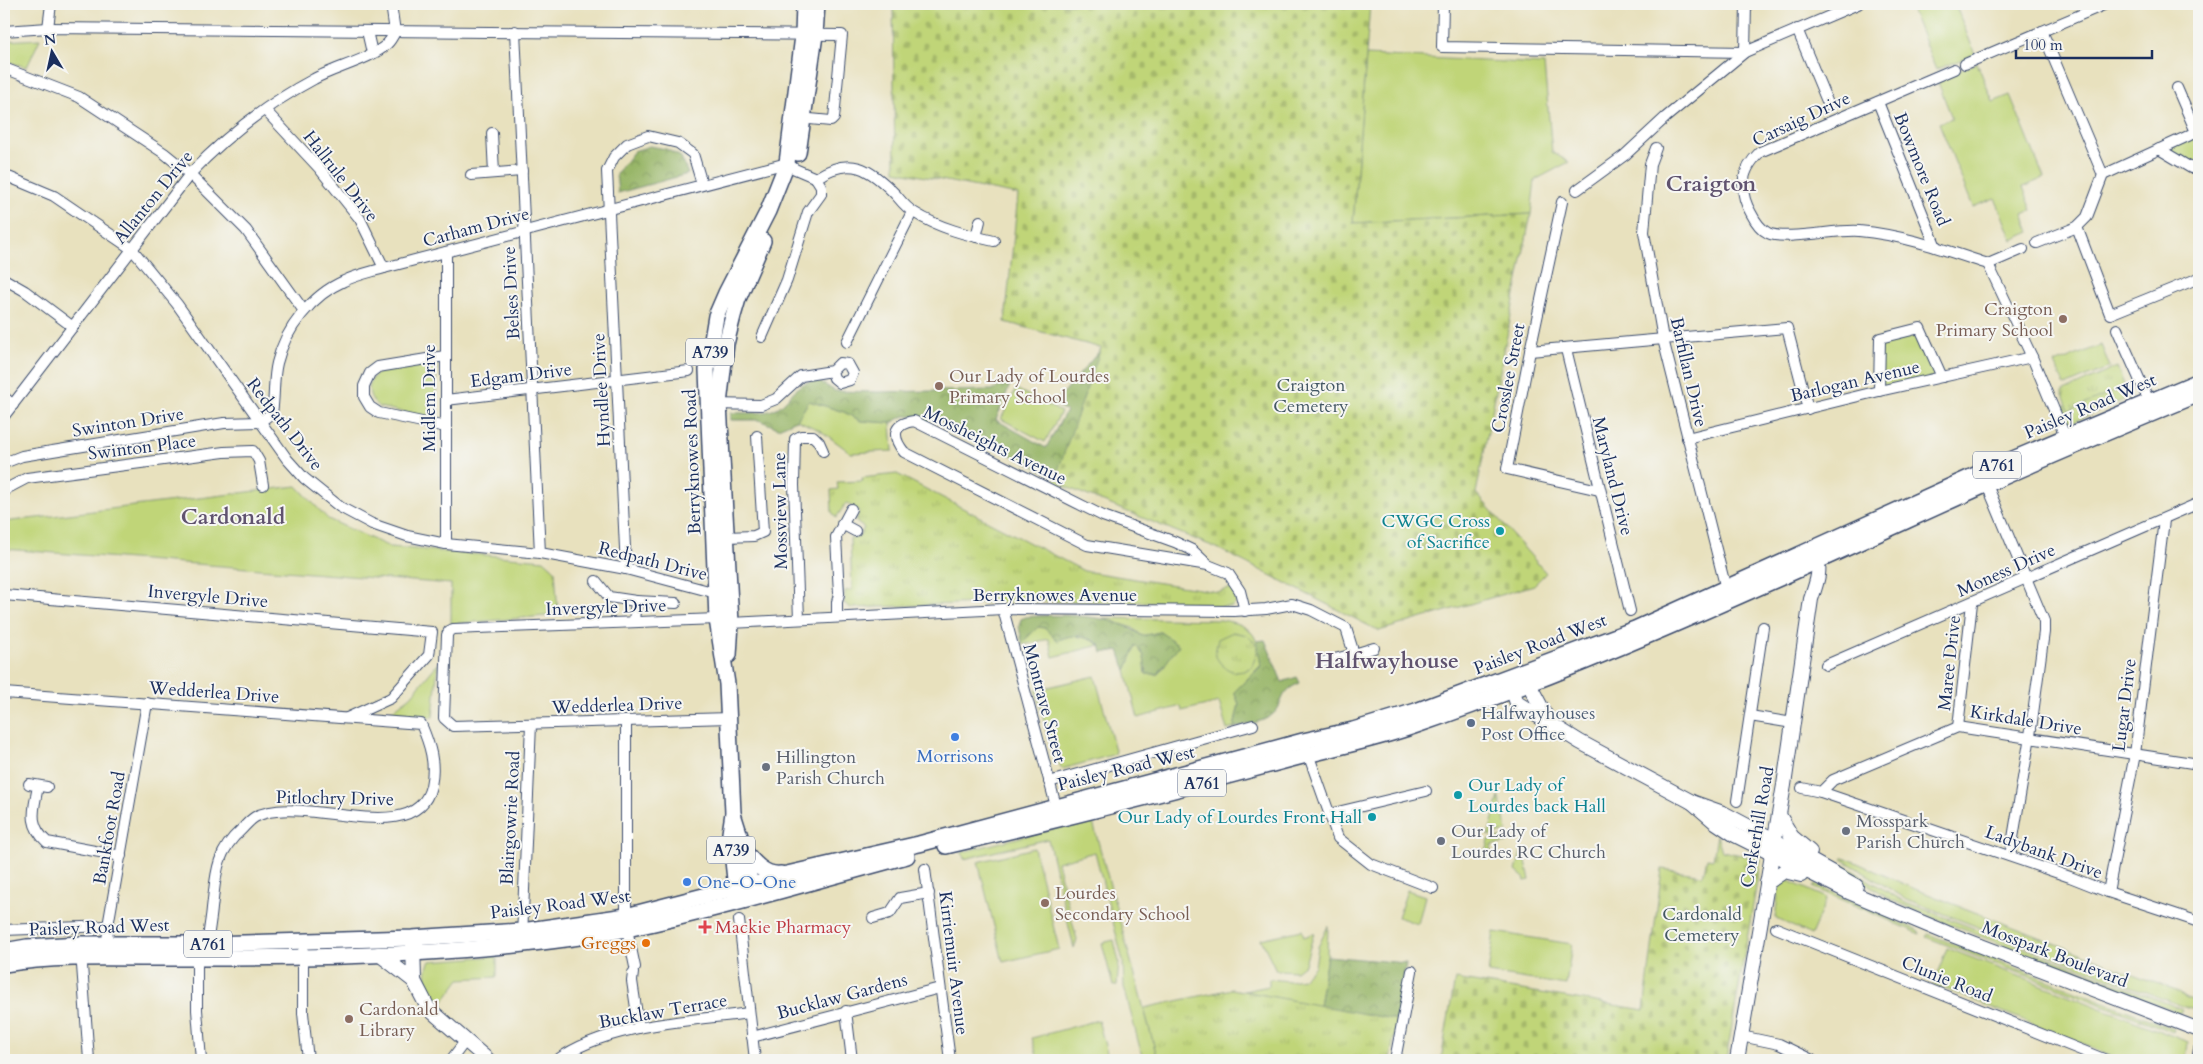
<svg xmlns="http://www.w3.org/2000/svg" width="2203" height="1064" viewBox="0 0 2203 1064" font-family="Cardo,serif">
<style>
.green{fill:#c0d578;stroke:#6e826b}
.forest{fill:url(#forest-crowns);stroke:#5a7263}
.cemetery{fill:url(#cemetery-stones);stroke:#6e826b}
.park{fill:url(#park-tufts);stroke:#6e826b}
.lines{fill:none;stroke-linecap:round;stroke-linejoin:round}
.street-casing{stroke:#3a4a6c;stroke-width:12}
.secondary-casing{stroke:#3a4a6c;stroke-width:16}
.primary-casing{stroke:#3a4a6c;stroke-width:18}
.street{stroke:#fff;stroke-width:10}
.secondary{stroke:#fff;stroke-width:14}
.primary{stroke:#fff;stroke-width:15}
.education-dot{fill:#8d6e63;stroke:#f6f6f2;stroke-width:2}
.culture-dot{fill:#0f9aa8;stroke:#f6f6f2;stroke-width:2}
.service-dot{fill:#5c6f8a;stroke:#f6f6f2;stroke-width:2}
.shop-dot{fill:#3f7fe0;stroke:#f6f6f2;stroke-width:2}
.worship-dot{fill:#6b7280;stroke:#f6f6f2;stroke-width:2}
.health-dot{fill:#e0444e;stroke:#f6f6f2;stroke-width:2}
.food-dot{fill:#e8710a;stroke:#f6f6f2;stroke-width:2}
.labels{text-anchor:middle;stroke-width:4;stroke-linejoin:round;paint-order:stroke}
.shield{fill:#f6f6f2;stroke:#5d6b8a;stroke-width:1}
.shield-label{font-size:16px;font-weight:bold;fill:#1b2f5e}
.street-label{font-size:18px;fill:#1b2f5e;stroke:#f6f6f2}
.education-label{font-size:18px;fill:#785e54;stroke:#f6f6f2;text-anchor:start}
.park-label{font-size:18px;fill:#445864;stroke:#f6f6f2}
.culture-label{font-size:18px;fill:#0d838f;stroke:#f6f6f2;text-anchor:end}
.service-label{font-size:18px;fill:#4e5e75;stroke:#f6f6f2;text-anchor:start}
.shop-label{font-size:18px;fill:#366cbe;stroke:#f6f6f2}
.worship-label{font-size:18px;fill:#5b616d;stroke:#f6f6f2;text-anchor:start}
.health-label{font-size:18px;fill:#be3a42;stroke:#f6f6f2;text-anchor:start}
.food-label{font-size:18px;fill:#c56008;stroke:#f6f6f2;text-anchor:end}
.district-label{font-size:22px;font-weight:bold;fill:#60536f;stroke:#f6f6f2}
</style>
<defs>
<pattern id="forest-crowns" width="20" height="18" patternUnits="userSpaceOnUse" patternTransform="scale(1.25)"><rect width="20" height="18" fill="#98b668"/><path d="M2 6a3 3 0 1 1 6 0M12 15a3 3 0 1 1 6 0" fill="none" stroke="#7b9459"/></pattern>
<pattern id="cemetery-stones" width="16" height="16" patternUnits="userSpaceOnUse" patternTransform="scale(1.25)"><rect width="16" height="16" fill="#c0d578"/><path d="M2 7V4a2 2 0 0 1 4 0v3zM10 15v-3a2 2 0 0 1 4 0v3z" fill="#a4b76a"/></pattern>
<pattern id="park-tufts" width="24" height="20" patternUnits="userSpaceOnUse" patternTransform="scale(1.25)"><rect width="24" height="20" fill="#c0d578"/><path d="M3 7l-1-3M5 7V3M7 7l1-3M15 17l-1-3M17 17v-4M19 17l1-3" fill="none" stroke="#a4b76a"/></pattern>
</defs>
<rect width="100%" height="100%" fill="#f6f6f2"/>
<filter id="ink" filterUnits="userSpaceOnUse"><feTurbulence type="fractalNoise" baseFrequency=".02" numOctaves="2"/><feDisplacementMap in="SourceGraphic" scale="10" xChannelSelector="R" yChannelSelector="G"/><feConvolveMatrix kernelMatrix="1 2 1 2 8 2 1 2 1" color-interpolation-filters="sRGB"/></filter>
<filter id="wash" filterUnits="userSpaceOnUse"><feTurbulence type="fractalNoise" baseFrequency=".0096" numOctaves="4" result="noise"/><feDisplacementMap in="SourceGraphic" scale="20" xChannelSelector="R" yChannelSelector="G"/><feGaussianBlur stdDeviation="1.12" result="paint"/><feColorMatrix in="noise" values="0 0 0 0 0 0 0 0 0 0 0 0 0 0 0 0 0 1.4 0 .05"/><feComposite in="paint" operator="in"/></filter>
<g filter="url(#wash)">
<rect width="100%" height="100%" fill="#e8e1be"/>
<g class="green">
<path d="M1909,4H1955L1975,54L1936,70Z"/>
<path d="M40,39L27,67L4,61V41Z"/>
<path d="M1366,55L1544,64L1552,152L1569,162L1535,180L1531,214L1353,223Z"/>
<path d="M1977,63L1993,102L2010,95L2044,178L2023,187L2032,210L2023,214L2030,232L2012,240L1995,198L1973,207L1939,123L1952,118L1937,80Z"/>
<path d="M2199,131V165L2191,168L2159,149Z"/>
<path d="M1920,328L1942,377L1879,391L1880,338Z"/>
<path d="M2101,345L2110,367L2065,386L2055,364Z"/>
<path d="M434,363L437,367L435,419L379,407C366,397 366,381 379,372Z"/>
<path d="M2125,387L2130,397L2071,423L2063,406L2067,405L2070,410Z"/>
<path d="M1016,389L1061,412L1045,442L1001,419Z"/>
<path d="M809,401L844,412L861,421L891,423L893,451L851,453L821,431L797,420Z"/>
<path d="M297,486L328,519L390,547L544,560L555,570L558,615L451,624V584L4,549V522Z"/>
<path d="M1103,618L1221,620C1253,625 1258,635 1261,665L1234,692L1239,704L1234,728L1227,730L1219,702L1182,711L1181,706L1138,718L1126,671L1136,644L1144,656L1146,674H1158L1165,666L1160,632L1142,636L1133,628Z"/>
<path d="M1038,627L1045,628L1058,641C1071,632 1087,637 1100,645L1053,657L1049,639L1023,645L1022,643Z"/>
<path d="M438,663L433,717L387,714L411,696Z"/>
<path d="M1095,676L1116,754L1062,769L1051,749L1036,690Z"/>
<path d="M1499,797L1507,831L1488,836Z"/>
<path d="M1092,819L1158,1060H1143L1124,987L1123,961L1095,852L1057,862L1077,940L1074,948L1048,839L964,859L962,852Z"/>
<path d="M1506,837L1507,843L1492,845L1490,858H1485L1489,840Z"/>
<path d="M1034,848L1059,949L1003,962L978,862Z"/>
<path d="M1524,851L1530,880L1525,881L1524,878L1516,871L1521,852Z"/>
<path d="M1844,857L1915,889L2047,940L2042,952L1906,899L1842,859Z"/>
<path d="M1844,865L1903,901L2182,1009L2180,1013L1918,912L1892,900L1843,868Z"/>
<path d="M1784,879L1827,898L1811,935L1775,918L1780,880Z"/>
<path d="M1816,885L1920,931V934L1813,887Z"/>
<path d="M1407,890L1425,896L1418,924L1398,917Z"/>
<path d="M1328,926L1327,956L1319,1006L1244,991L1269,986V979L1289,981L1303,979L1315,966L1318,947Z"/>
<path d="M1302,930L1304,937L1314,933L1305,964L1296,971L1276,970L1261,939Z"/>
<path d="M1494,932L1572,944L1566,985L1488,973Z"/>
<path d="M1928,934L2174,1029L2173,1032L1926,937Z"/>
<path d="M1114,940L1119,962L1117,985L1113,986L1102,943Z"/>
<path d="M2052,942L2181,993L2185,997L2196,1002L2193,1009H2190L2047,954Z"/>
<path d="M1947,948L2188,1042L2186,1060H2123L1933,984Z"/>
<path d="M497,956V977L460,979L440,1006C430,993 421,977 430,961Z"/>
<path d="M1098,1020L1109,1060H1038L1032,1038Z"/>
</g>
<g class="forest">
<path d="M650,146L666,149L681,157L688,174L618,193L616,174L634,151Z"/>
<path d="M1102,348L1056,477L932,416L927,422L912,416H904L891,423L861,421L844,412L809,401L797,420L778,428L759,420H731V413C744,412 765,415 777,408C794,397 792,384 817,380L835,391L876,392L992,390L1011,382L996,420L1046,448L1066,411L1054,404Z"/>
<path d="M1026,617C1061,614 1114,613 1142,636L1160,632L1179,645L1158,674H1146L1144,656L1136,645L1126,671L1119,650L1102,653L1100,644C1087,637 1071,632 1058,641L1045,628L1038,627L1022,643L1019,626L1021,619Z"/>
<path d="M1265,640L1282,682L1297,677L1300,683C1275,693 1287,706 1269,717C1260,723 1245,724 1234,728L1239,704L1234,692L1261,666L1257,641Z"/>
<path d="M1327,956L1406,963L1397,1020L1319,1006Z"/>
</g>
<g class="cemetery">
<path d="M893,4H1370L1353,223L1531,214L1476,493L1546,573L1534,585L1379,631L1217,548L1054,482L1101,348L1005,322L1018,195L895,171Z"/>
<path d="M1717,835L1722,851L1761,859L1726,1060H1441L1455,979L1644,1010L1662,869L1703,875L1707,858L1713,859Z"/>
</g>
<g class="park">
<path d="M2117,367L2125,387L2069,411L2062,392Z"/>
<path d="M897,474L1084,571L1218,592L1233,588L1235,594L1238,596L1237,602L1232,607H1218L1204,604L1149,602L1033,601L851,608L844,603L845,591L852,590L850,538H858L864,528L856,522L859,511L846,503L836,518L832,512L831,490L838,489L837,482L863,481L862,478Z"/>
<path d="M1233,632L1247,635L1257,645V653L1252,666C1239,678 1221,670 1215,654L1218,639Z"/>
<path d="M1232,989L1397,1020L1390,1060H1158L1144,1008Z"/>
</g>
</g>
<g filter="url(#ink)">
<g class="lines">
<g class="street-casing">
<g id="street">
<path d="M1443,4L1442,47L1745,52L1746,4"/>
<path d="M48,28L51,4"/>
<path d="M1797,29L1829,106"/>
<path d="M4,31L48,28L842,35L834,118L831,121L799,118"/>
<path d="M367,31L372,53"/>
<path d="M515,31L540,553"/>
<path d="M2042,31L2103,175"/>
<path d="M1965,64L2106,4"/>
<path d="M4,68L79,97L164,153L190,174L246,230L304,311"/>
<path d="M1954,69L1760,152C1741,170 1738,191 1751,213C1755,221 1760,229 1768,233C1785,241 1837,229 1859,231C1904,235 1945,250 1988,264"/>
<path d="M2177,88L2196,132"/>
<path d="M1878,102L1936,247"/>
<path d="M265,110L319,168L360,219L384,268"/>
<path d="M492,133L494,173"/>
<path d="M1656,148L1650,164L1644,232L1663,339L1727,593"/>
<path d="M2159,149L2191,168L2199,165"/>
<path d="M4,175L54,196L132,249L177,304L287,459L304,478L340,507L372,524L407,536L446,544L540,553L626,569L720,594"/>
<path d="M471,175L522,171"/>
<path d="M816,178C850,155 870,168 896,195C901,201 907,209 915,213C939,228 967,235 994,241"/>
<path d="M1577,190L1625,155L1666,117L1745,52L1858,4"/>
<path d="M1562,202L1530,351L1507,469L1599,490"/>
<path d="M2077,227L2110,314L2199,278"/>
<path d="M976,237L980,221"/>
<path d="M2037,243L2077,227L2087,217L2103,175L2199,131"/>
<path d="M446,252V544"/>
<path d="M1988,264L2032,357L2067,441"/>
<path d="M1988,264L2023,249"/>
<path d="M4,279L25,291L73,327"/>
<path d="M2117,329L2149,401"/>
<path d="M847,342L912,212"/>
<path d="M1566,349L1630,611"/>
<path d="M1530,351L1787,328L1808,409"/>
<path d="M445,356L378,367L370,373L364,386V397L370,407L379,413L446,427"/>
<path d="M1879,391L1880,338L1920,328L1942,377"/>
<path d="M4,397L13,405"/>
<path d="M446,400L689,371"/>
<path d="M714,404L761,405L776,399L801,376L832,371L840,363L848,364L853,373L850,380L840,383L834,378L832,371"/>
<path d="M4,416L190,174C225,137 269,103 314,79C333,68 372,59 387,44C390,41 393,36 395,32L391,4"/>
<path d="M1687,438L1879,391L2032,357"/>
<path d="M4,463L22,456L224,423L260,422L272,413C275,396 273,379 277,363C285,329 312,295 344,281C356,275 371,272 384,268L787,163L795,169L816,178L821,186V194L808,212L787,280L762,337"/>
<path d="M1985,480L2044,621V632L2030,736L2010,856"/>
<path d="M4,492L8,488L27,478L224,452L253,451L259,461L263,485"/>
<path d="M842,524L855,531"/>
<path d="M726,537L754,536L763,532L757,436"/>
<path d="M1208,565L1192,550L1175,542L1103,516L914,421C892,424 892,437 904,452L1087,545L1208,565L1228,573L1240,591L1245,611"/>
<path d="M626,569L607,171L614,157L627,144L648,136L678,143L693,154L702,184"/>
<path d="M596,581L609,597L636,601L634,621"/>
<path d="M4,595L432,632L429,655L391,698L347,718"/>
<path d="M636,601L676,603"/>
<path d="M1003,609L1056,806"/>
<path d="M837,617V602L839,594L836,537L851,509"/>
<path d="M799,619L794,485L795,439L801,436H813L819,442L823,451"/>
<path d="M1354,654L1374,648"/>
<path d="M1826,665L2199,503"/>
<path d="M4,693L421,724C430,745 436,763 431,786C416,852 299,791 255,817C250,820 245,826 241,830C215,853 216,876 212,908C211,922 207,936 208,950"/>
<path d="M1750,716L1793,723"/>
<path d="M730,718L453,726L444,718L447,635L449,631L453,629L717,619L731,623L1003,609L1234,611L1266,609L1292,604L1311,610L1346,628L1354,654L1323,662"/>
<path d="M626,721V910L627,929L635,967"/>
<path d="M1958,727L1972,603"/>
<path d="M1306,748L1338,838L1371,864L1433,888"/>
<path d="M1049,782L1253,725"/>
<path d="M29,784L47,787"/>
<path d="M38,786C34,809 27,824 47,842L121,856"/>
<path d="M1802,788L1821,792L1833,780L1958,727L2199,764"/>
<path d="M1821,792L2070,877L2108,892L2199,922"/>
<path d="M1737,801L1763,627"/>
<path d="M1329,814L1426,791"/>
<path d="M925,869L950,1060"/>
<path d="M2108,892L2135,754L2164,520"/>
<path d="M873,918L890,913L900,898L929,893"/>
<path d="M739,920L755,1060"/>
<path d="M1776,928L2106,1060"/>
<path d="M4,930L108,926"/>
<path d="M522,937L531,724"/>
<path d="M107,949L108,926L147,703"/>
<path d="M303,951V1013L308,1060"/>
<path d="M81,952L89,1060"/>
<path d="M197,953V1010L201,1060"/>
<path d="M633,973L632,981L639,1028"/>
<path d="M846,1011L852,1060"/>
<path d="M1741,1036L1779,1044L1812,1060"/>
<path d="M752,1037L940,988"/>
<path d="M451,1060L466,1040"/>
<path d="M557,1060C606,1024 689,1021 749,1013"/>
<path d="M1395,1060L1412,971"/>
<path d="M2197,1060L2199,1049"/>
</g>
</g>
<g class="secondary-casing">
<g id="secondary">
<path d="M1524,675L1548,720"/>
<path d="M1509,680L1517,703L1580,742L1692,802L1723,813L1774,840L1856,886"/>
<path d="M1692,802L1714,821L1735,835L1849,892L1947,933L2199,1030"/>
<path d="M1779,815L1792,837L1810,852"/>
<path d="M1767,883L1784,871L1801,875"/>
<path d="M413,942L414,981L428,1008L488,1060"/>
<path d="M379,954L414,981"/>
<path d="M1737,1060L1784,785L1811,599C1817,582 1822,569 1815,552"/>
</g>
</g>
<g class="primary-casing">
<g id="primary">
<path d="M798,153L815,35L817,4"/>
<path d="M729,655L731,623L719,404L726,344L733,316L738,299L763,241"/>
<path d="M733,814L745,852L752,894"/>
<path d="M946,846C1062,819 1177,790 1291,759C1332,748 1374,740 1414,726C1609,659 1795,571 1983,486C2054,454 2127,424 2199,394"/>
<path d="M745,852C754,863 765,876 781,874"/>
<path d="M737,898L730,833L733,813L727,684L717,619L707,370L716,316L726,293L768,211L787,163L803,36L804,4"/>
<path d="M4,951L27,947L80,944H208L412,938L522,931L626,916L723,891L750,886L787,874L919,844L1303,741L1353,730L1416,711L1635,629L1982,472L2199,381"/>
<path d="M4,964C67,954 133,959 196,958C268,958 341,957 412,953C483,949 557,943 627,929C721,909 814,881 907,856"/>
</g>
</g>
<use href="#street" class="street"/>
<use href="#secondary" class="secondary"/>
<use href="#primary" class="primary"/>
</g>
</g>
<g class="education-dot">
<circle cx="2063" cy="319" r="5"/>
<circle cx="939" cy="386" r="5"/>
<circle cx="1045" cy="903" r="5"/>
<circle cx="349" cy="1019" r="5"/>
</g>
<g class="culture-dot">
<circle cx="1500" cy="531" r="5"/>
<circle cx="1458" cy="795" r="5"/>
<circle cx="1372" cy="817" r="5"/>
</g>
<circle class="service-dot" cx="1471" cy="723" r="5"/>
<g class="shop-dot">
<circle cx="955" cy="737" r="5"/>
<circle cx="687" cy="882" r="5"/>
</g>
<g class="worship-dot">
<circle cx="766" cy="767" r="5"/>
<circle cx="1846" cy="831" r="5"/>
<circle cx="1441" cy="841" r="5"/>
</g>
<path class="health-dot" d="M702.5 919.5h5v5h5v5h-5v5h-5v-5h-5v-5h5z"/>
<circle class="food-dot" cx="646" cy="943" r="5"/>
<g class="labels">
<g class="shield">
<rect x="686" y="338.5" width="48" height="27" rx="4"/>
<rect x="1973" y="451.5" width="48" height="27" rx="4"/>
<rect x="1178" y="769.5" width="48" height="27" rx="4"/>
<rect x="707" y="836.5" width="48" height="27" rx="4"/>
<rect x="184" y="930.5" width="48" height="27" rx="4"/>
</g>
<g class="shield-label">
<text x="710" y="358">A739</text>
<text x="1997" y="471">A761</text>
<text x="1202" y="789">A761</text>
<text x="731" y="856">A739</text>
<text x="208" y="950">A761</text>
</g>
<g class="street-label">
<text transform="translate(1801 119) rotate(-25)" y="6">Carsaig Drive</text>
<text transform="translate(1922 169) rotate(68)" y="6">Bowmore Road</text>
<text transform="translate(341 176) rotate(52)" y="6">Hallrule Drive</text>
<text transform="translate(153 197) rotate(-51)" y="6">Allanton Drive</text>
<text transform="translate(476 227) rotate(-15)" y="6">Carham Drive</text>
<text transform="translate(511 293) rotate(-93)" y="6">Belses Drive</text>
<text transform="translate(1689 372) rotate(77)" y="6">Barfillan Drive</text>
<text transform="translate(521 375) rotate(-7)" y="6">Edgam Drive</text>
<text transform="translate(1508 378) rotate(-79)" y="6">Crosslee Street</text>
<text transform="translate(1855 381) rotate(-13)" y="6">Barlogan Avenue</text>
<text transform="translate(601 390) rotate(-93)" y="6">Hyndlee Drive</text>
<text transform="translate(429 398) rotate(-90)" y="6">Midlem Drive</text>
<text transform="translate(2090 406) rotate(-23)" y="6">Paisley Road West</text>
<text transform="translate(128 422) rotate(-9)" y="6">Swinton Drive</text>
<text transform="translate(285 424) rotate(52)" y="6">Redpath Drive</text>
<text transform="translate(995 445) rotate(26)" y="6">Mossheights Avenue</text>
<text transform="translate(142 447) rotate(-7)" y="6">Swinton Place</text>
<text transform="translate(692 462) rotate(-92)" y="6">Berryknowes Road</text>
<text transform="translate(1613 476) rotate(76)" y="6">Maryland Drive</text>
<text transform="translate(780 511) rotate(-91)" y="6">Mossview Lane</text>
<text transform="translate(653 561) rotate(14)" y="6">Redpath Drive</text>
<text transform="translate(2006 570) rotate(-24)" y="6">Moness Drive</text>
<text x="1055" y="601">Berryknowes Avenue</text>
<text transform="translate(208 596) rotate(5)" y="6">Invergyle Drive</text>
<text transform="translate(606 607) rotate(-2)" y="6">Invergyle Drive</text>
<text transform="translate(1540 644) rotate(-21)" y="6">Paisley Road West</text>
<text transform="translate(1949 663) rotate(-84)" y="6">Maree Drive</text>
<text transform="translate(214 692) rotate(4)" y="6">Wedderlea Drive</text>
<text transform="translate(1045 703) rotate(75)" y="6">Montrave Street</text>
<text transform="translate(617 705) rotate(-2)" y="6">Wedderlea Drive</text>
<text transform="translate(2124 705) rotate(-83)" y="6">Lugar Drive</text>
<text transform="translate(2026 720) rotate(9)" y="6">Kirkdale Drive</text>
<text transform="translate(1126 768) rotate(-14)" y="6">Paisley Road West</text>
<text transform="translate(335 798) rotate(1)" y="6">Pitlochry Drive</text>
<text transform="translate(510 818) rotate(-87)" y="6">Blairgowrie Road</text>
<text transform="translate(1757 827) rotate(-80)" y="6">Corkerhill Road</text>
<text transform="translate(109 828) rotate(-80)" y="6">Bankfoot Road</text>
<text transform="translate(2044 852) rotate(20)" y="6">Ladybank Drive</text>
<text transform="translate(560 904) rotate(-7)" y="6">Paisley Road West</text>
<text transform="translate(99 927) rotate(-2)" y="6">Paisley Road West</text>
<text transform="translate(2055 954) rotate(21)" y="6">Mosspark Boulevard</text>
<text transform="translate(954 963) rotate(83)" y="6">Kirriemuir Avenue</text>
<text transform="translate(1947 979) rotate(22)" y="6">Clunie Road</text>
<text transform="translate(842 996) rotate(-15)" y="6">Bucklaw Gardens</text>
<text transform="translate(663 1011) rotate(-10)" y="6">Bucklaw Terrace</text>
</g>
<g class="education-label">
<text x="2053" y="315" text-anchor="end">Craigton<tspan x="2053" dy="21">Primary School</tspan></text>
<text x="949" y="382">Our Lady of Lourdes<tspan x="949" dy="21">Primary School</tspan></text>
<text x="1055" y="899">Lourdes<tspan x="1055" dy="21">Secondary School</tspan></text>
<text x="359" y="1015">Cardonald<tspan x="359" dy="21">Library</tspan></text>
</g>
<g class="park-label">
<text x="1311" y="391">Craigton<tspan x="1311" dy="21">Cemetery</tspan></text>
<text x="1702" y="920">Cardonald<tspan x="1702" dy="21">Cemetery</tspan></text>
</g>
<g class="culture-label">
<text x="1490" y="527">CWGC Cross<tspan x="1490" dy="21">of Sacrifice</tspan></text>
<text x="1468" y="791" text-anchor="start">Our Lady of<tspan x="1468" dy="21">Lourdes back Hall</tspan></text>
<text x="1362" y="823">Our Lady of Lourdes Front Hall</text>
</g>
<g class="service-label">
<text x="1481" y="719">Halfwayhouses<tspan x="1481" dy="21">Post Office</tspan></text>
</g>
<g class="shop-label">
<text x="955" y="762">Morrisons</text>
<text x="697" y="888" text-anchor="start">One-O-One</text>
</g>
<g class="worship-label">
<text x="776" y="763">Hillington<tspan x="776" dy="21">Parish Church</tspan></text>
<text x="1856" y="827">Mosspark<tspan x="1856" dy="21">Parish Church</tspan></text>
<text x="1451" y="837">Our Lady of<tspan x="1451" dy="21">Lourdes RC Church</tspan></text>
</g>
<g class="health-label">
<text x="715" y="933">Mackie Pharmacy</text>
</g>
<g class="food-label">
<text x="636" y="949">Greggs</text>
</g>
<g class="district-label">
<text x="1711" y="191">Craigton</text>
<text x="233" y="524">Cardonald</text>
<text x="1387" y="668">Halfwayhouse</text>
</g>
</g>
<rect width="2203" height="1064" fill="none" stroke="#f6f6f2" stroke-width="20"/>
<g transform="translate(52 52) rotate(351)" stroke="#f6f6f2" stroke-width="4" paint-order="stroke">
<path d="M0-4L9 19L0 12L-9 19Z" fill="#1b2f5e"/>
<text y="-8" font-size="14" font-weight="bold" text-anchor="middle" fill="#1b2f5e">N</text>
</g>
<path d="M2016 50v8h136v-8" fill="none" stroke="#1b2f5e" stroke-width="2.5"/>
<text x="2023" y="50" font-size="15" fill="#1b2f5e" stroke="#f6f6f2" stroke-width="4" paint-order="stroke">100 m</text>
</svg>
